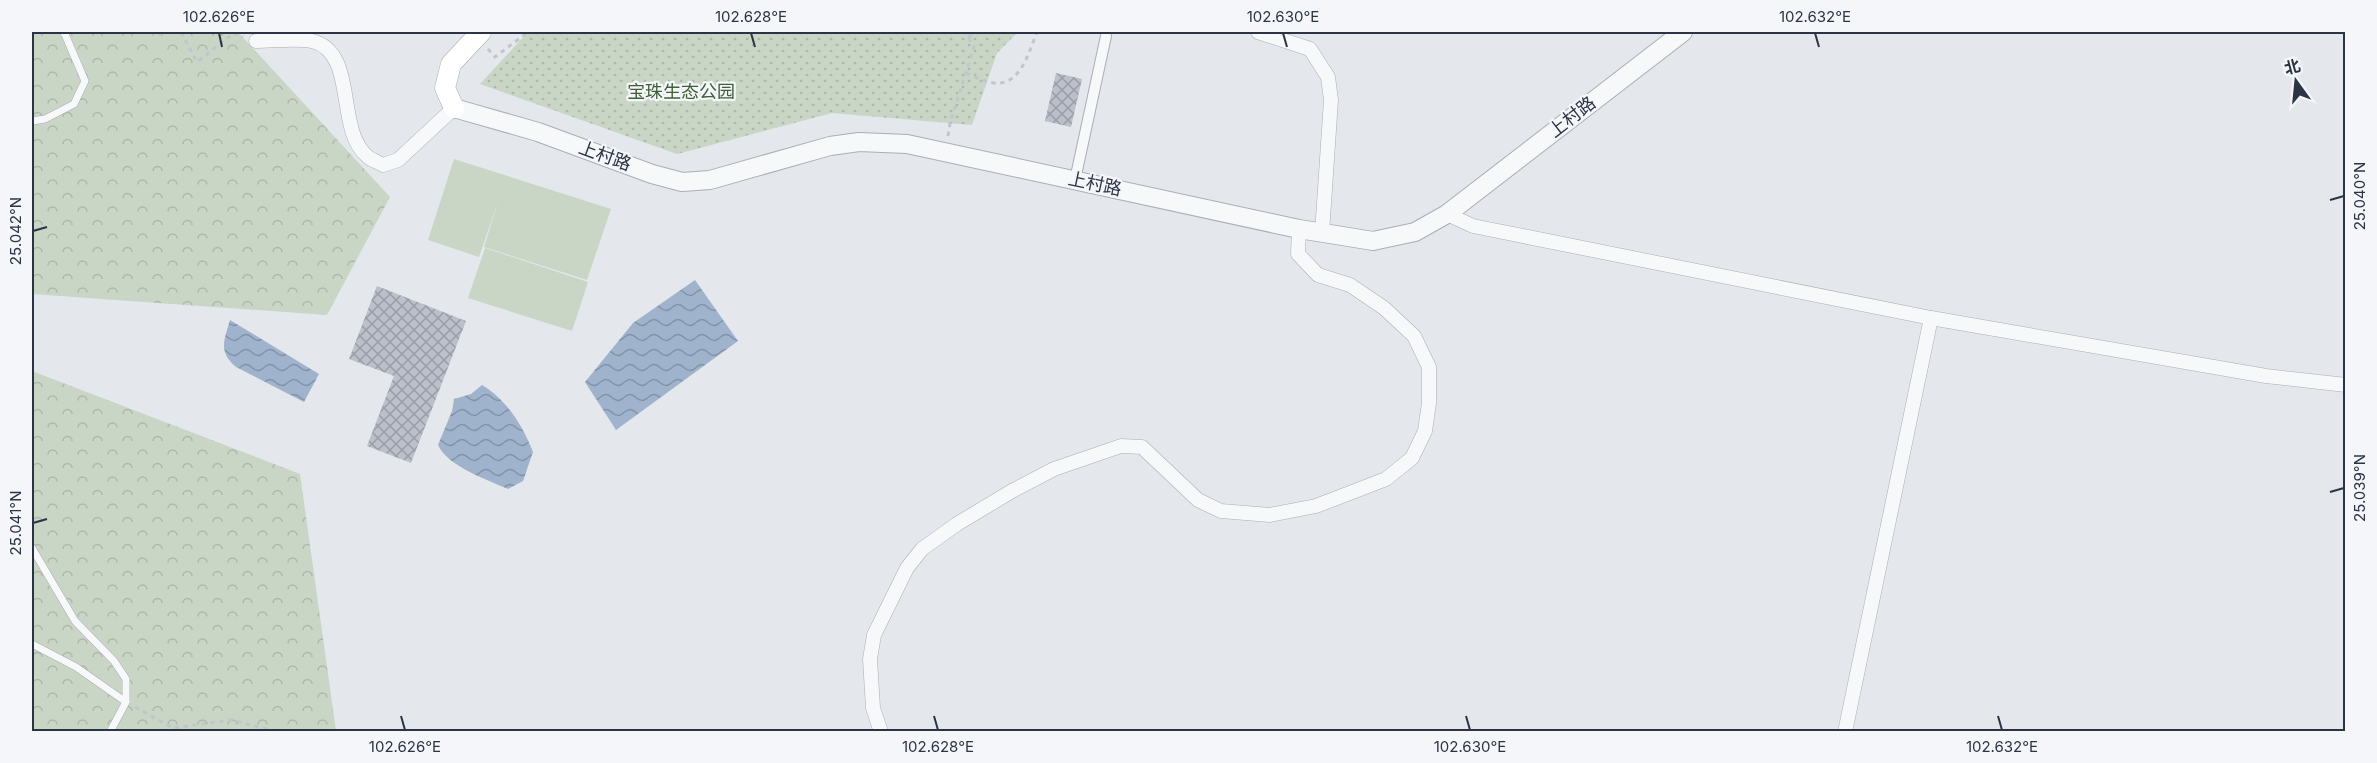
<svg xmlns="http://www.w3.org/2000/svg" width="2377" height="763" viewBox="0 0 2377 763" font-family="Inter,'Noto Sans SC',sans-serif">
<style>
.forest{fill:url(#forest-crowns)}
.park{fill:url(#park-dots)}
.pitch{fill:#c9d6c5}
.water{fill:url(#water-waves)}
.building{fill:url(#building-cross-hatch)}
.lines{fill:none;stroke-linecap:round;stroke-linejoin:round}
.service-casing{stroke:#a9aeb7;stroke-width:8}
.pedestrian-casing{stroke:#a9aeb7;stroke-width:12}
.minor-casing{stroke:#a9aeb7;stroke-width:15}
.tertiary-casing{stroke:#a9aeb7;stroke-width:20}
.secondary-casing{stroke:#a9aeb7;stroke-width:21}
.path{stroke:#c2c5cb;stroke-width:3;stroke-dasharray:4.5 4.5;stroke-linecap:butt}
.service{stroke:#f7f8fa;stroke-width:7}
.pedestrian{stroke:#f7f8fa;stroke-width:10}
.minor{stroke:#f7f8fa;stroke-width:14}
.tertiary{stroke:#f7f8fa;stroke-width:18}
.secondary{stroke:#fff;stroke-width:20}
.ticks{fill:none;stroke:#2b3445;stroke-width:2}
.labels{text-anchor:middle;stroke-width:4.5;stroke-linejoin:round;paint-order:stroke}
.park-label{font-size:18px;fill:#3f6138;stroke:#f4f6f9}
.street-label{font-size:18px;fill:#2b3445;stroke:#f4f6f9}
.neatline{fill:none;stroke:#2b3445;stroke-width:2}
.ticks-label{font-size:15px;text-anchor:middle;fill:#2b3445}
</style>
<defs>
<pattern id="forest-crowns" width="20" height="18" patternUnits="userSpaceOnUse" patternTransform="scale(1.5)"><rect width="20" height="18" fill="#c9d6c5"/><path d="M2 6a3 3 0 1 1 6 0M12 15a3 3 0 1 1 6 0" fill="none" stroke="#adb8ab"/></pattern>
<pattern id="park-dots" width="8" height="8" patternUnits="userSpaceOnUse" patternTransform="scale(1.5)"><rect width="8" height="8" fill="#c9d6c5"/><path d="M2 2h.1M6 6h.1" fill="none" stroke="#adb8ab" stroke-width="1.8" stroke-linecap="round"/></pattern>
<pattern id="water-waves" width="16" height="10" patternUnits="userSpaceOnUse" patternTransform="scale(1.5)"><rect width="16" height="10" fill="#9fb4cc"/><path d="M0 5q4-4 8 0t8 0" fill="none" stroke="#8293a7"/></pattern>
<pattern id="building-cross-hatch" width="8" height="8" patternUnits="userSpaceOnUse" patternTransform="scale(1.5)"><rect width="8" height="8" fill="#bbc0ca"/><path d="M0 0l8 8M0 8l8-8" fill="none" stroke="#989da6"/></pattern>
</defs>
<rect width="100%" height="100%" fill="#e4e7ec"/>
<g class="forest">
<path d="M32,32H238L390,197L327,315L32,294Z"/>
<path d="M32,371L300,474L336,731H32Z"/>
</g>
<path class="park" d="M528,32H1018L997,53L972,125L832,113L677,154L480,84Z"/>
<g class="pitch">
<path d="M454,159L611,209L587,280L484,247L498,202L479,257L428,240Z"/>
<path d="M485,248L588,282L572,331L468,298Z"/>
</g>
<g class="water">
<path d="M695,280L738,341L616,430L585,382L633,323Z"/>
<path d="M230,320L319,374L304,402L236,367C218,351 224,341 230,320Z"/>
<path d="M482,385C506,399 523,426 533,452L523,481L508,489C488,480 447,466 438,445L452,411L454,399L471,394Z"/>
</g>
<g class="building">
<path d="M1056,73L1082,79L1071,127L1045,121Z"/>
<path d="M377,286L466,321L411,463L367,446L394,376L349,359Z"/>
</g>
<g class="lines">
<g class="service-casing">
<g id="service">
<path d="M32,121L45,119L74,104L85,81L64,32"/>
<path d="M32,548L75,621L114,661L126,679V702L110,732"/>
<path d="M32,644L76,667L126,702"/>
</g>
</g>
<g class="pedestrian-casing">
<path id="pedestrian" d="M1075,180L1106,36"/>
</g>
<g class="minor-casing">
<g id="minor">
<path d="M1258,32L1310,49L1328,77L1331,100L1322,233"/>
<path d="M256,41C273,41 295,38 312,41C358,52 335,129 367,156C371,160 378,162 383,165L398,160L454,108"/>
<path d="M1447,214L1473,226L1931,318L2266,376L2346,385"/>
<path d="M881,732L873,708L870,659L874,635L907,568L922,549L957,524L1012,491L1054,469L1121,446L1142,447L1198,500L1221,511L1270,515L1316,506L1386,479L1412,458L1425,431L1429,403V367L1414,336L1384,308L1350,285L1318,275L1298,254L1299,229"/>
<path d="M1845,732L1931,318"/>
</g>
</g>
<g class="tertiary-casing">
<path id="tertiary" d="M454,108L538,132L652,174L682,182L710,180L830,146L859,142L907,144L1299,229L1373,241L1415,232L1447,214L1683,32"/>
</g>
<g class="secondary-casing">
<path id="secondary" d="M454,108L445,88L451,64L481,32"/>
</g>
<g class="path">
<path d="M150,32L158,35L164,32"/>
<path d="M181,32L197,62L234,33L243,37"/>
<path d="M968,37L980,32"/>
<path d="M488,49L495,57L528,32"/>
<path d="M966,73C975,77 985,82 994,83C1021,86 1029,51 1037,32"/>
<path d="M948,136L950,123L974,47L965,32"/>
<path d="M135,707L173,728L231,720L279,732"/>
</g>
<use href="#service" class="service"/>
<use href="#pedestrian" class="pedestrian"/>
<use href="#minor" class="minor"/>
<use href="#tertiary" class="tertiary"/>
<use href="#secondary" class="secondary"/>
</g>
<path class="ticks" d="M219,33L222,47M751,33L755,47M1283,33L1287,47M1815,33L1819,47M2330,200L2344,196M33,231L47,227M2330,492L2344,488M33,523L47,519M401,716L405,730M934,716L938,730M1466,716L1470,730M1998,716L2002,730"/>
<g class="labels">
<g class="park-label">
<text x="681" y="98">宝珠生态公园</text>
</g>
<g class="street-label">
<text transform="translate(1572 117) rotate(-38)" y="6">上村路</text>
<text transform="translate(605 156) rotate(20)" y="6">上村路</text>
<text transform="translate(1095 184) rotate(12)" y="6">上村路</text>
</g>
</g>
<rect width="2377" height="763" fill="none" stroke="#f4f6f9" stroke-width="66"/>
<g transform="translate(2296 81) rotate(345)" stroke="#f4f6f9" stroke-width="4.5" paint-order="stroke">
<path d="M0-4.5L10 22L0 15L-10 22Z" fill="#2b3445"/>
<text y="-9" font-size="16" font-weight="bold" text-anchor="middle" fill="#2b3445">北</text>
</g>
<rect x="33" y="33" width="2311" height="697" class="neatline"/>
<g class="ticks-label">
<text x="219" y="22">102.626°E</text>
<text x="751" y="22">102.628°E</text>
<text x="1283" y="22">102.630°E</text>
<text x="1815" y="22">102.632°E</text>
<text transform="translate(2360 196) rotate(-90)" y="5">25.040°N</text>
<text transform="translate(16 231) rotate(-90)" y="5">25.042°N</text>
<text transform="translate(2360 488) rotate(-90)" y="5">25.039°N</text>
<text transform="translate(16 523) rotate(-90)" y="5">25.041°N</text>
<text x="405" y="752">102.626°E</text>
<text x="938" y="752">102.628°E</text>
<text x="1470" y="752">102.630°E</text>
<text x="2002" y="752">102.632°E</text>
</g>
</svg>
